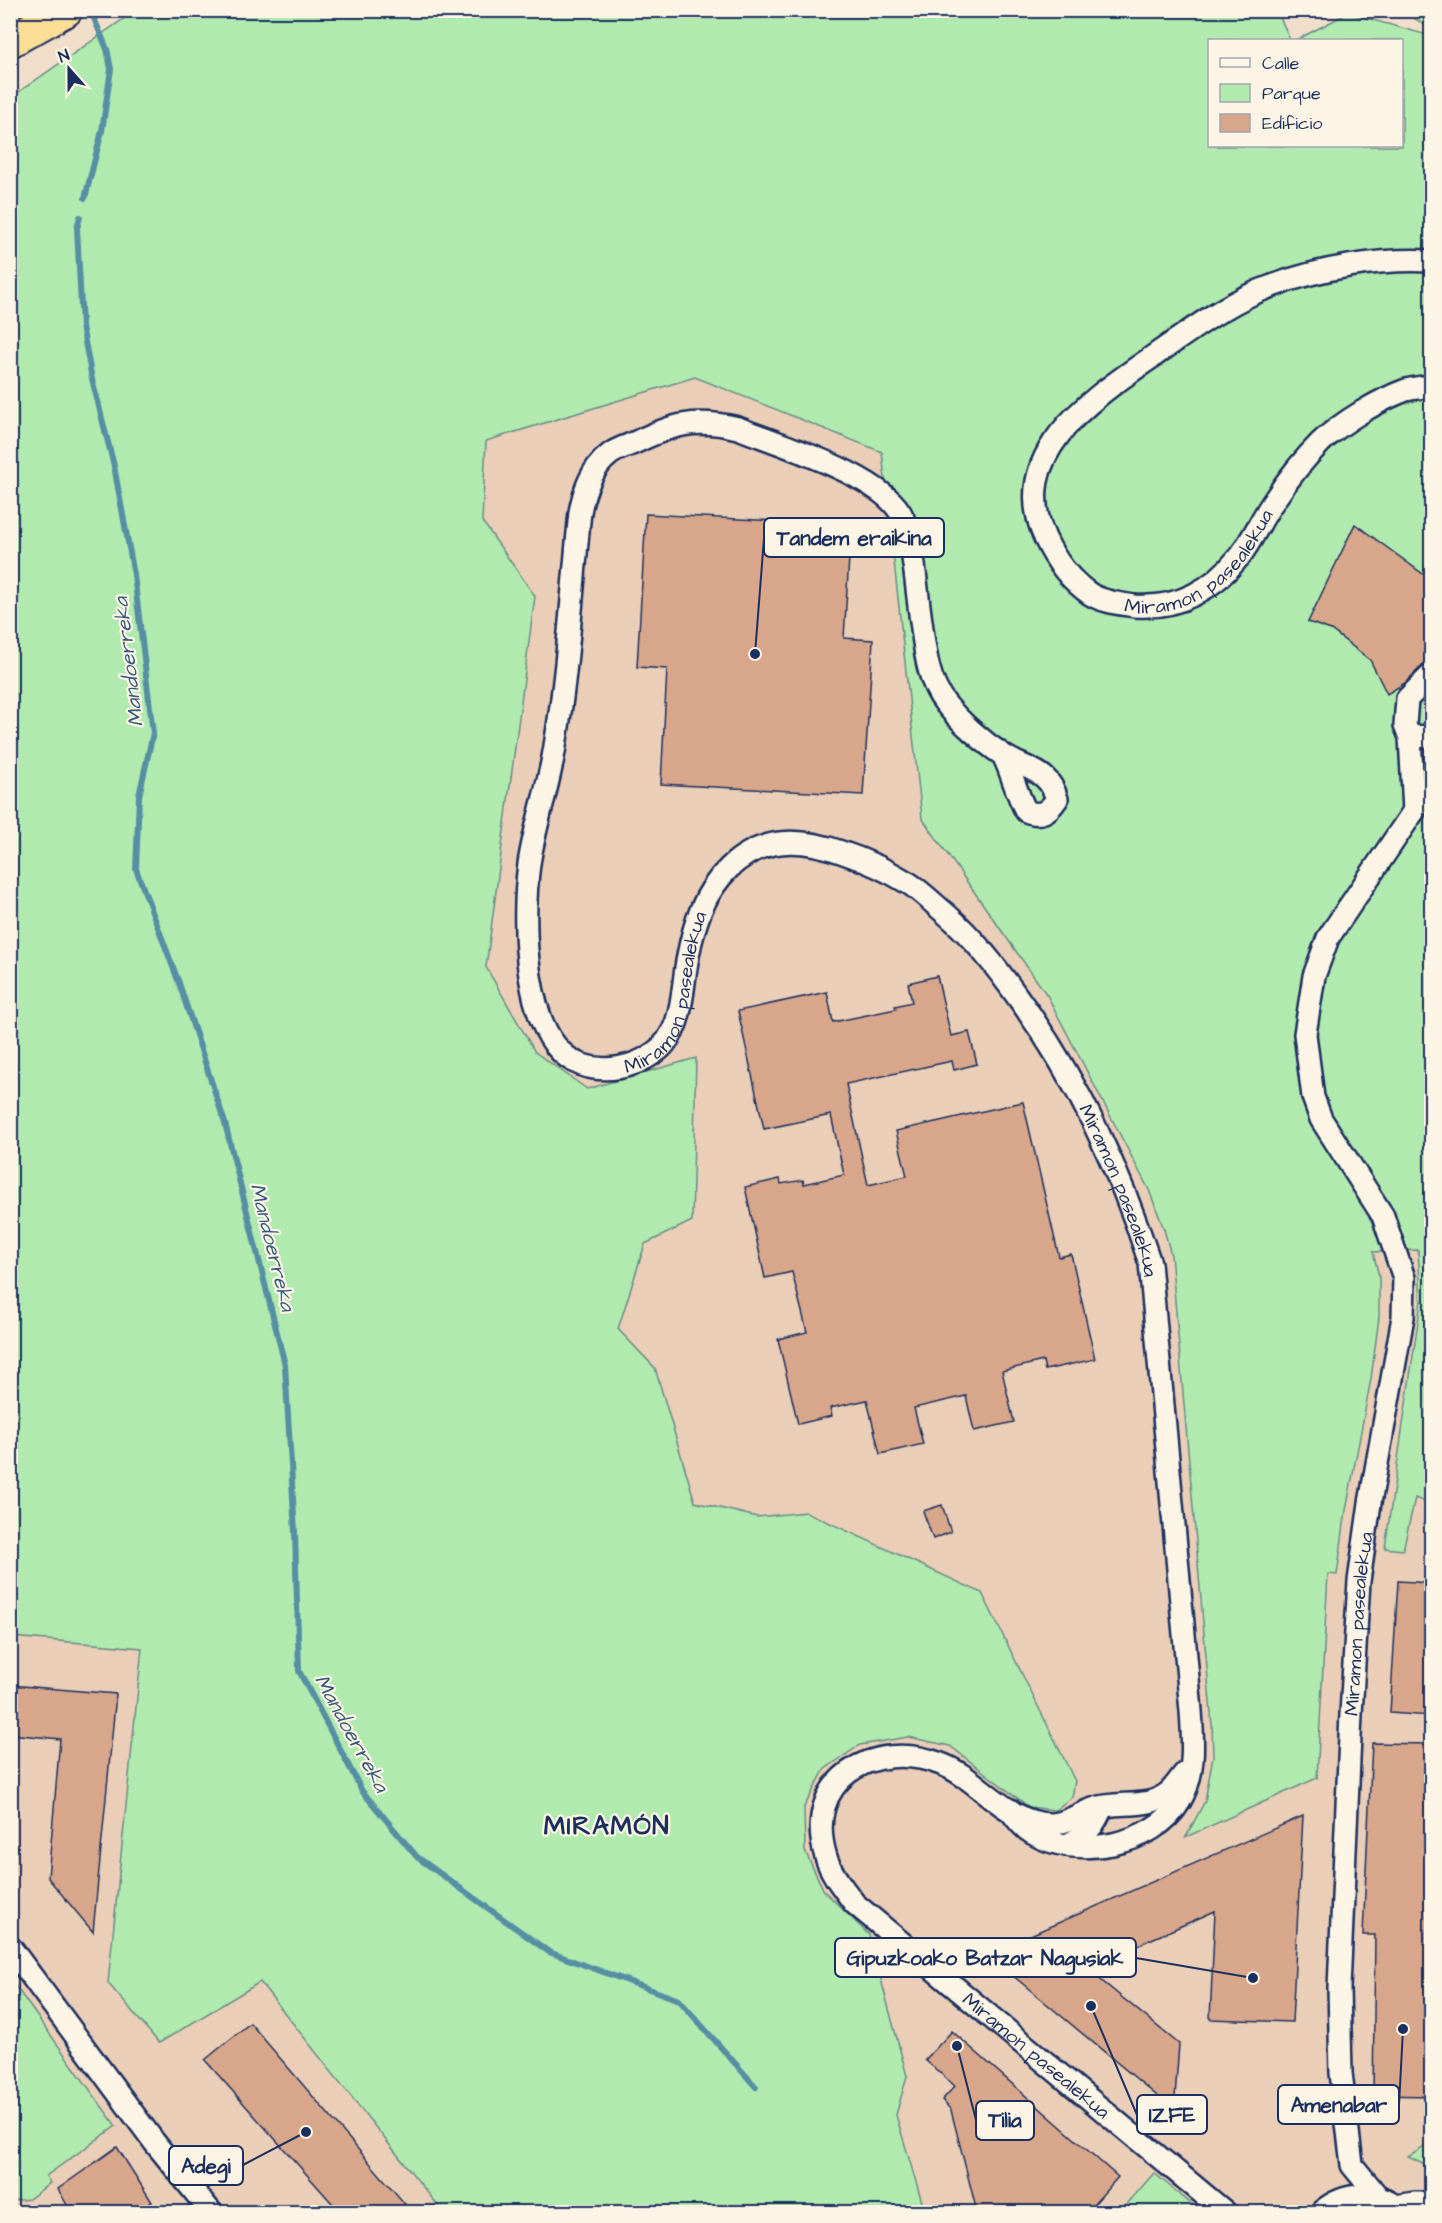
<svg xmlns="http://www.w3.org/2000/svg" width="1442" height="2223" viewBox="0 0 1442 2223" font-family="'Architects Daughter',sans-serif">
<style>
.built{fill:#eaceb7}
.green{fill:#b1eaae;stroke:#668c86;stroke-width:1.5}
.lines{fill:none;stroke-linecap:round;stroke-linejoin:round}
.stream{stroke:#568fa4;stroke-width:6}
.building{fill:#d8a78b;stroke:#1b2f5e;stroke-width:1.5}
.minor-casing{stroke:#1b2f5e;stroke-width:26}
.highway-casing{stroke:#1b2f5e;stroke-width:36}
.minor{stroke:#fcf5e5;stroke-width:21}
.highway{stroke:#fdde96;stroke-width:32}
.labels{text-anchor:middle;stroke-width:4.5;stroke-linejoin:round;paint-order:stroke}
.street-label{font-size:20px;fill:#1b2f5e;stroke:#fcf5e5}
.water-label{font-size:21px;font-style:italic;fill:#34577b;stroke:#fcf5e5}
.district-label{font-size:26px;font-weight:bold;letter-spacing:1.5px;fill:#1b2f5e;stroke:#fcf5e5}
.leader{fill:none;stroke:#1b2f5e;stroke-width:2}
.callout-dot{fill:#1b2f5e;stroke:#fcf5e5;stroke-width:2}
.callout{fill:#fcf5e5;stroke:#1b2f5e;stroke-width:2}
.callout-label{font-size:21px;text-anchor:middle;font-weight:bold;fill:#1b2f5e}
</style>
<rect width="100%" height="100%" fill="#f1deca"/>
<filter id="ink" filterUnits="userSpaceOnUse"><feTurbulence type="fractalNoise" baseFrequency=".0167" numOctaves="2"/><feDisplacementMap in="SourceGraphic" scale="12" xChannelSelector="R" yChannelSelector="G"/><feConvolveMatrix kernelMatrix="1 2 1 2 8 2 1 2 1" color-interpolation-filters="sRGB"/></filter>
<g filter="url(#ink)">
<g class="built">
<path d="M695,377L882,452L922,818L1047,995L1372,1252L1431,1250V2212H925L896,2115L907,2076L869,1935L824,1891L805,1851L804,1807L825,1769L860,1745L908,1737L950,1746L1029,1807L806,1512L757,1517L695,1502L655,1368L618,1329L645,1244L692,1221L696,1058L588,1089L535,1052L486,967L535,596L482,521L486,440Z"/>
<path d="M10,1637L142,1648L108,1983L159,2043L260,1982L443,2212H11Z"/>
</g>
<g class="green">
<path d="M1277,10L1290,40H1210V146H1402V40H1296L1348,13L1431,36V1504L1415,1498L1403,1550L1385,1548L1421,1301L1418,1250L1373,1252L1379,1276V1317L1371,1379L1346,1510L1337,1575L1328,1574L1317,1778L1186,1837L1205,1801L1213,1756L1212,1725L1171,1255L1164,1229L1149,1190L1047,995L922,818L882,452L695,377L486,441L482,521L535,596L486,967L535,1052L587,1089L696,1058L692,1221L645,1244L618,1329L655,1368L695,1502L757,1517L806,1512L982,1593L1075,1781L1072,1797L1055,1810L1029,1807L950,1746L908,1737L860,1745L825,1769L804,1807L805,1851L824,1891L869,1935L907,2076L896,2115L925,2212H443L260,1982L159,2043L108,1983L142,1648L11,1637L10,98L125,18L144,11Z"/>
<path d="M1403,11H1431V29Z"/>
<path d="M11,1980L116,2126L46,2176L50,2183L29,2199L11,2201Z"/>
<path d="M1431,2143V2168L1408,2157Z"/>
<path d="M1154,2173L1201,2212H1120Z"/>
</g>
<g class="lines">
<g class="stream">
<path d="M85,198L102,131L111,69L107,49L93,16"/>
<path d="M80,217L77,228L82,326L92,379L114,466L134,575L153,733L139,796L136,869L179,983L225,1123L285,1365L295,1532L299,1671L362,1791L417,1857L549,1952L679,2000L756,2087"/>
</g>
</g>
<g class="building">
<path d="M646,514L851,525L844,638L873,640L863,795L661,784L667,669L637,667Z"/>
<path d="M1355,524L1431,580V662L1423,665L1405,683L1387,694L1370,660L1331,630L1308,622Z"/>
<path d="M937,976L951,1036L969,1032L977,1064L954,1070L952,1061L846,1084L868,1185L907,1176L896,1131L1023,1102L1059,1257L1071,1254L1095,1359L1045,1370L1043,1361L1002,1371L1014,1422L974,1431L966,1396L914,1408L923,1444L880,1454L867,1400L830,1408L832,1416L798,1424L778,1339L807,1332L792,1272L765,1278L745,1187L780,1179L781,1184L803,1180L804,1184L844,1175L831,1115L764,1129L738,1011L827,992L833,1022L896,1009L895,1006L912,1002L908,983Z"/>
<path d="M942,1505L951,1532L933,1539L923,1511Z"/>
<path d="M1398,1581L1431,1583V1716L1390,1713Z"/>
<path d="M10,1685L116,1694L93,1932L48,1878L60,1739L10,1734Z"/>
<path d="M1372,1743L1431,1744V2096L1373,2095L1375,1935H1363Z"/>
<path d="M1303,1816L1292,2022L1210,2019L1215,1911L1086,1968L1179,2044L1174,2110L987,1954Z"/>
<path d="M250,2023L405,2204L393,2212H340L205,2060Z"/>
<path d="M952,2031L1118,2177L1087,2212H977L951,2110L942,2100L955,2086L925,2060Z"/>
<path d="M117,2147L152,2202L144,2207L148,2212H71L58,2189Z"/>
</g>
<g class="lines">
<g class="minor-casing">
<g id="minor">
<path id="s1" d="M1432,261C1381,258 1320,268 1272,286C1229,301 1193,329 1155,355C1096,396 1006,452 1045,538C1055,560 1070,580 1090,594C1102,602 1122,604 1135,606C1179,609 1212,590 1239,557C1253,539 1262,517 1275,499C1288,479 1304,459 1321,442C1342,422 1379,400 1406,390C1414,388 1423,387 1432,386"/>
<path d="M1410,737L1432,736"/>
<path id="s2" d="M1003,755C1012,773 1016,793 1026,811C1041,817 1048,812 1057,799C1048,768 1027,771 1003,755C983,742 960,722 945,703C927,680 925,649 921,621C916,588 915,550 903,518C887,477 778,444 738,428C695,418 673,424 634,443C627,446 616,449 609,455C591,469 584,491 580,512C572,589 568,669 555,746C549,786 535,824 529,864C522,916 521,1044 582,1065C605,1073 633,1068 654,1053C685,1032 681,989 688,956C694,924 704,892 729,868C762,836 801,838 841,852C865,860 889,871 910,884C922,892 934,904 945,913C974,938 997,968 1019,999C1078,1080 1119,1168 1150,1263L1191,1711C1193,1741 1196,1774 1180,1801C1154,1846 1076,1860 1032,1833C1023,1828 1017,1819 1010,1810"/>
<path d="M1414,811L1410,737L1405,725L1407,699L1432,674"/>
<path id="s3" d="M1186,1772C1180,1778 1175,1787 1168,1793C1147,1810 1118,1800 1093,1809C1080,1813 1066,1824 1051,1824C1007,1824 979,1778 941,1764C873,1738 802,1780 826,1857C831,1874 844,1889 854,1903L1225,2212"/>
<path d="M1067,1845C1086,1835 1094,1827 1102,1807"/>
<path d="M10,1947L155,2143L211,2212"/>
<path id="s4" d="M1379,2198L1352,2165L1341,2073L1339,1988L1351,1714L1359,1581L1370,1503L1403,1317L1404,1278L1383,1216L1321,1119L1313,1097L1305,1034L1314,976L1328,938L1432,784"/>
<path d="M1395,2206L1415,2203H1432"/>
<path d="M1321,2212C1345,2191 1379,2190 1402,2212"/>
</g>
</g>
<g class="highway-casing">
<path id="highway" d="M10,41L66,10"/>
</g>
<use href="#minor" class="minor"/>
<use href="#highway" class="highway"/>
</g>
</g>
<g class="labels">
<g class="street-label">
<text dy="7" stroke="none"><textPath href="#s1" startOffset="736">Miramon pasealekua</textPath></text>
<text dy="7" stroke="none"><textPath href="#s2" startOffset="1544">Miramon pasealekua</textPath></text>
<text dy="7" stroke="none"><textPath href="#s2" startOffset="2262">Miramon pasealekua</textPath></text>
<text dy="7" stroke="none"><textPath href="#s4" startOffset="585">Miramon pasealekua</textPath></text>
<text dy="7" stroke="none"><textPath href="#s3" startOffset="760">Miramon pasealekua</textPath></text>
</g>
<g class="water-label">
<text transform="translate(128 662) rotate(-97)" y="7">Mandoerreka</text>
<text transform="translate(273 1247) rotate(76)" y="7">Mandoerreka</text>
<text transform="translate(352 1733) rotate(61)" y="7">Mandoerreka</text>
</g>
<g class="district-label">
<text x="607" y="1834">MIRAMÓN</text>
</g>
</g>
<path class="leader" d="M755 654L764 538M1253 1978L1136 1958M1403 2029L1399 2105M1091 2006L1137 2115M957 2046L976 2120M306 2132L243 2165"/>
<g class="callout-dot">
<circle cx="755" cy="654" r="6"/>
<circle cx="1253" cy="1978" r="6"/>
<circle cx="1403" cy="2029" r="6"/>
<circle cx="1091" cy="2006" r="6"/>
<circle cx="957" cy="2046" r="6"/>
<circle cx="306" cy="2132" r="6"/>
</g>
<g class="callout">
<rect x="764" y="518" width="180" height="39" rx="6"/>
<rect x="835" y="1938" width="301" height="39" rx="6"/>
<rect x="1278" y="2085" width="121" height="39" rx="6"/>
<rect x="1137" y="2095" width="70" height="39" rx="6"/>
<rect x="976" y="2101" width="58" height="39" rx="6"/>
<rect x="169" y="2146" width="74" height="39" rx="6"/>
</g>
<g class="callout-label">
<text x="854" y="545">Tandem eraikina</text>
<text x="985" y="1965">Gipuzkoako Batzar Nagusiak</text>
<text x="1339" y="2112">Amenabar</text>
<text x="1172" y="2122">IZFE</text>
<text x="1005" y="2127">Tilia</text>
<text x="206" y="2173">Adegi</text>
</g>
<rect width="1442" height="2223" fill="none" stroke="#fcf5e5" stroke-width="36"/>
<rect x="18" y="18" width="1406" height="2187" fill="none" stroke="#1b2f5e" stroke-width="2" filter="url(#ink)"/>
<rect x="1208" y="39" width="195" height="108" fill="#fcf5e5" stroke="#a2a6af" stroke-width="1.5"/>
<rect x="1220" y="58" width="30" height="9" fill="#fcf5e5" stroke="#a2a6af" stroke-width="1.5"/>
<text x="1262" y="69" font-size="18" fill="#1b2f5e">Calle</text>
<rect x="1220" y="84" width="30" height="18" fill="#b1eaae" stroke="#a2a6af" stroke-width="1.5"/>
<text x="1262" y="99" font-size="18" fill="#1b2f5e">Parque</text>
<rect x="1220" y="114" width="30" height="18" fill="#d8a78b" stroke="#a2a6af" stroke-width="1.5"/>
<text x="1262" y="129" font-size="18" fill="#1b2f5e">Edificio</text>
<g transform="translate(69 69) rotate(339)" stroke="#fcf5e5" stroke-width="4.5" paint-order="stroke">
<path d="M0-4.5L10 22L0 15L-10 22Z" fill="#1b2f5e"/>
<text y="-9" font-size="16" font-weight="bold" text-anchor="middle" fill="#1b2f5e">N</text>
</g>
</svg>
